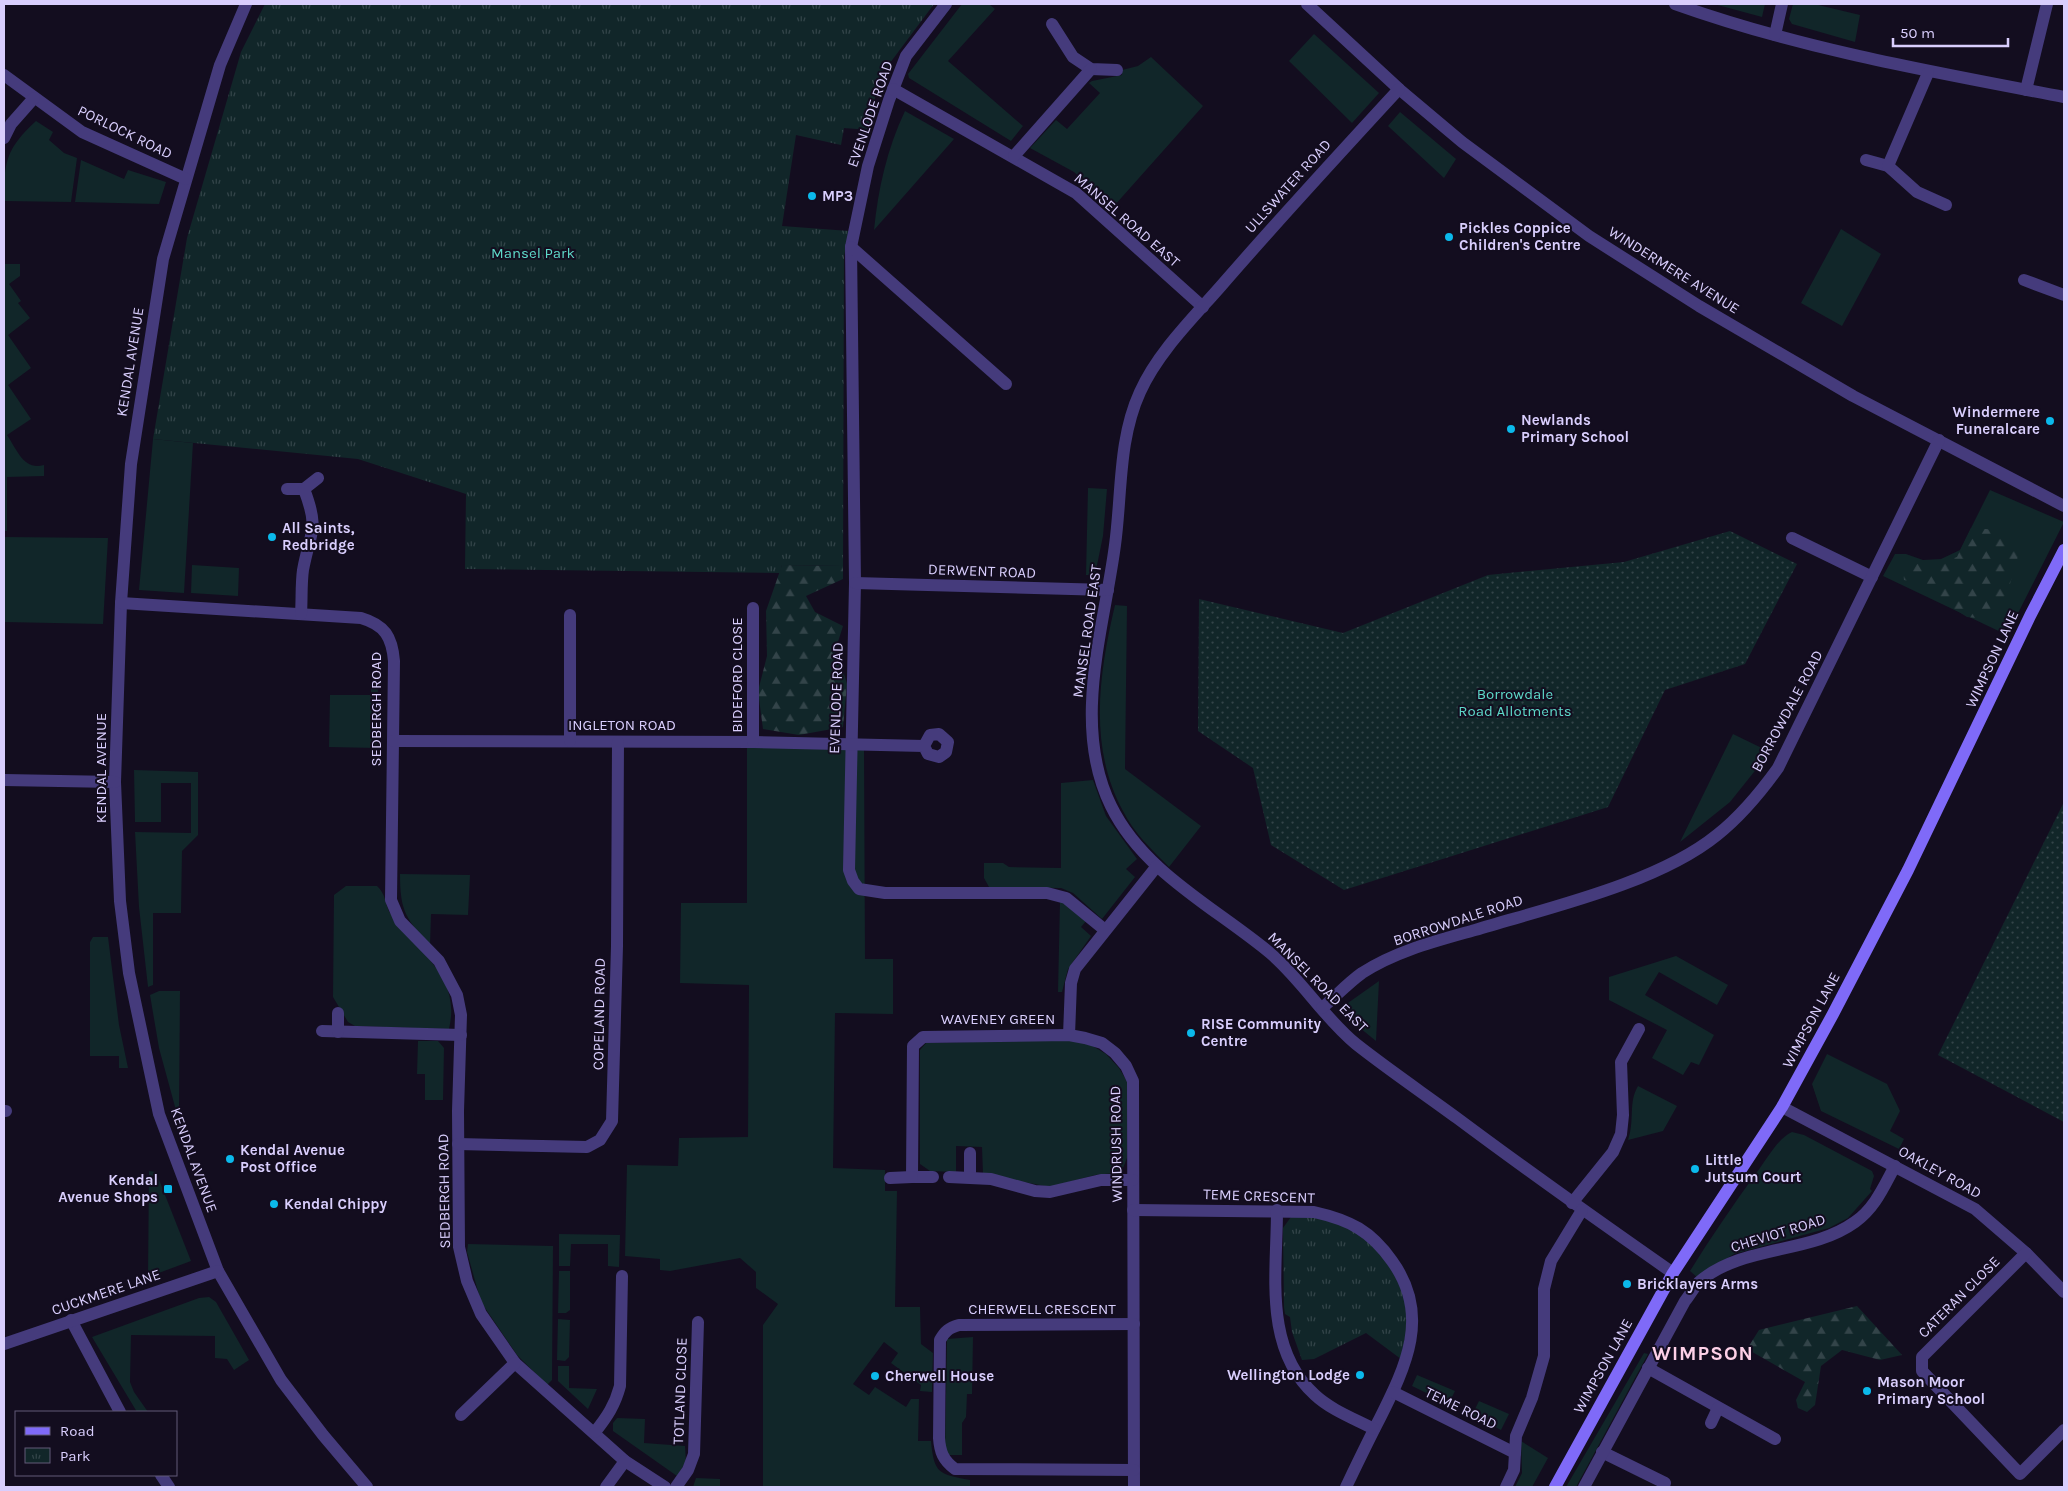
<svg xmlns="http://www.w3.org/2000/svg" width="2068" height="1491" viewBox="0 0 2068 1491" font-family="Karla,sans-serif">
<style>
.grass{fill:#112629}
.forest{fill:url(#forest-firs)}
.park{fill:url(#park-tufts)}
.garden{fill:url(#garden-dots)}
.lines{fill:none;stroke-linecap:round;stroke-linejoin:round}
.street{stroke:#453b7c;stroke-width:12}
.secondary{stroke:#7f6af8;stroke-width:12}
.poi-dot{fill:#0bb9eb;stroke:#130d1f;stroke-width:2}
.labels{text-anchor:middle;stroke-width:4;stroke-linejoin:round;paint-order:stroke}
.street-label{font-size:15px;fill:#d9cefd;stroke:#130d1f}
.poi-label{font-size:15px;font-weight:bold;fill:#d9cefd;stroke:#130d1f;text-anchor:start}
.park-label{font-size:15px;fill:#5ed8c9;stroke:#130d1f}
.district-label{font-size:20px;font-weight:bold;letter-spacing:1px;fill:#fdd0e7;stroke:#130d1f}
</style>
<defs>
<pattern id="forest-firs" width="22" height="20" patternUnits="userSpaceOnUse" patternTransform="scale(1.25)"><rect width="22" height="20" fill="#112629"/><path d="M5 1l3.5 6h-7zM16 11l3.5 6h-7z" fill="#334449"/></pattern>
<pattern id="park-tufts" width="24" height="20" patternUnits="userSpaceOnUse" patternTransform="scale(1.25)"><rect width="24" height="20" fill="#112629"/><path d="M3 7l-1-3M5 7V3M7 7l1-3M15 17l-1-3M17 17v-4M19 17l1-3" fill="none" stroke="#334449"/></pattern>
<pattern id="garden-dots" width="8" height="8" patternUnits="userSpaceOnUse" patternTransform="scale(1.25)"><rect width="8" height="8" fill="#112629"/><path d="M2 2h.1M6 6h.1" fill="none" stroke="#334449" stroke-width="1.8" stroke-linecap="round"/></pattern>
</defs>
<rect width="100%" height="100%" fill="#130d1f"/>
<g class="grass">
<path d="M962,4H989L995,9L948,61L1023,126L1011,141L909,78L908,74Z"/>
<path d="M1714,4H1765L1762,17Z"/>
<path d="M1793,4H1814L1860,15L1855,42L1792,24L1789,19Z"/>
<path d="M1314,34L1379,93L1352,123L1289,61Z"/>
<path d="M1151,57L1203,106L1114,206L1074,172L1030,148L1056,120L1067,129L1100,93L1089,83L1092,81L1122,75V70L1138,66Z"/>
<path d="M905,111L954,139L874,230C878,189 887,149 905,111Z"/>
<path d="M1400,112L1456,159L1444,178L1388,126Z"/>
<path d="M36,121L53,132L49,140L64,153L77,158L71,202L4,201C4,161 6,149 36,121Z"/>
<path d="M81,160L124,179L128,170L166,182L159,204L75,202Z"/>
<path d="M1841,229L1881,254L1842,326L1801,303Z"/>
<path d="M4,264H20V276L9,284L21,301L18,303L30,318L8,335L31,368L8,385L31,419L7,435C17,450 24,471 44,465V476L7,477V531H4Z"/>
<path d="M153,439L193,443L184,593L139,590Z"/>
<path d="M1088,488L1107,489L1103,536L1095,575H1086Z"/>
<path d="M1990,490L2064,522L2007,635L1883,576L1895,554H1906L1923,560L1941,559L1960,550Z"/>
<path d="M4,537L108,538L103,624L4,622Z"/>
<path d="M192,565L239,568L238,596L191,593Z"/>
<path d="M1115,605L1127,606L1125,769L1201,826L1169,867C1152,850 1134,833 1123,811C1088,747 1099,673 1115,605Z"/>
<path d="M371,686H378L377,748L329,747L330,695H371Z"/>
<path d="M1733,734L1770,752L1730,802L1680,842Z"/>
<path d="M747,745L864,748L865,959H893V1014L835,1013L833,1168L885,1170V1191H897L895,1307H920L921,1344L933,1353L932,1392L920,1391L921,1385L891,1363L898,1353L884,1342L853,1384L869,1395L875,1387L906,1407L911,1399H919L918,1441H931C934,1474 939,1474 970,1480V1487H763V1325L778,1304L756,1288V1272L740,1258L670,1271L660,1270V1259L625,1256L627,1165L678,1166L679,1138L748,1137L749,985L680,983L681,903H747Z"/>
<path d="M134,770L198,772V835L182,851L181,913H153V985L148,987L139,907L135,832L191,833V783H161V822H135Z"/>
<path d="M1093,780L1106,816L1137,859L1126,869L1135,877L1102,919L1073,893L1061,888L989,887L984,878V863H1003L1009,867L1061,868V783Z"/>
<path d="M400,874L470,875L468,915L431,914L430,946C406,918 400,912 400,874Z"/>
<path d="M346,886H377C387,896 384,902 390,913C416,953 462,974 449,1029L355,1026L348,1022L333,997L334,895Z"/>
<path d="M1060,901L1067,905L1086,921L1081,927L1091,936L1068,969L1062,992H1058Z"/>
<path d="M93,937H108L119,1025L128,1068H119V1056H90V942Z"/>
<path d="M1676,956L1728,985L1717,1005L1659,972L1645,995L1714,1035L1699,1065L1691,1062L1683,1075L1652,1058L1667,1030L1609,1000V977Z"/>
<path d="M1379,981L1376,1041L1338,1010Z"/>
<path d="M159,991H180L179,1113L177,1114L159,1048L150,995Z"/>
<path d="M1067,1040L1091,1045L1106,1054L1119,1068L1128,1083L1127,1158L1123,1168L1115,1173L1095,1175L1050,1187L983,1174L982,1147L956,1146V1172L930,1171L920,1164V1050L926,1043Z"/>
<path d="M418,1041H438L444,1048L443,1100H425V1074H417Z"/>
<path d="M1827,1054L1887,1084L1900,1111L1890,1131L1904,1139L1899,1149L1821,1111L1812,1084Z"/>
<path d="M1638,1086L1677,1106L1663,1131L1628,1140C1635,1120 1628,1103 1638,1086Z"/>
<path d="M1792,1132L1804,1135L1872,1171L1874,1176L1870,1189L1872,1191L1848,1218L1829,1228L1734,1254L1716,1265L1699,1279L1690,1271C1711,1237 1733,1205 1757,1172C1767,1159 1777,1139 1792,1132Z"/>
<path d="M149,1171L156,1172L191,1261L148,1277Z"/>
<path d="M559,1234L620,1235L619,1267L608,1266V1244H571L570,1266H559Z"/>
<path d="M468,1244L553,1246L552,1380L547,1385L517,1355L481,1302L467,1252Z"/>
<path d="M559,1271H570V1310L566,1313H558Z"/>
<path d="M209,1297L216,1302L249,1360L234,1370L227,1359L215,1358V1336L131,1335L130,1382L134,1392L148,1412H137L92,1337L199,1298Z"/>
<path d="M558,1319L570,1320L569,1357L565,1361L557,1360Z"/>
<path d="M973,1337L972,1394H967L966,1417L962,1423V1455H949L945,1450L947,1339Z"/>
<path d="M1644,1353L1648,1354L1576,1487H1566Z"/>
<path d="M558,1366H569V1388L597,1389L588,1409L558,1381Z"/>
<path d="M1417,1375L1455,1391L1451,1399L1454,1401L1451,1405L1412,1386Z"/>
<path d="M1479,1401L1509,1414L1501,1430L1472,1415Z"/>
<path d="M617,1418L645,1419L644,1443L685,1446L686,1462L677,1476L613,1431V1423Z"/>
<path d="M1521,1441L1548,1458L1532,1487H1515L1522,1473Z"/>
<path d="M696,1478L720,1479V1487H693Z"/>
</g>
<g class="forest">
<path d="M1971,528L2000,530L2020,550L2007,594L1989,610L1995,620L1967,617L1940,600L1923,584L1904,580L1902,562L1930,565L1957,557Z"/>
<path d="M782,565L843,566V579L806,596L815,612L843,626L836,648L847,684L843,727L799,735L763,729L758,691L767,656L766,611Z"/>
<path d="M1857,1306L1902,1355L1880,1360L1842,1350L1821,1366L1815,1405L1807,1412L1798,1408L1796,1400L1805,1382L1747,1349L1759,1330Z"/>
</g>
<g class="park">
<path d="M265,4H934L878,79L870,130L844,128L841,145L796,135L782,226L849,231L844,256L843,566L782,565L780,573L465,569L466,494L358,459L153,439L187,238L241,52Z"/>
<path d="M1291,1217C1301,1217 1312,1217 1322,1219C1366,1226 1409,1275 1407,1321C1407,1333 1403,1346 1401,1359L1366,1333L1314,1359L1302,1360L1292,1332L1290,1317L1285,1314L1284,1307L1283,1228Z"/>
</g>
<g class="garden">
<path d="M1730,531L1797,564L1745,664L1665,690L1608,807L1344,890L1271,845L1253,768L1198,731L1199,599L1343,633L1488,575L1624,562Z"/>
<path d="M2064,802V1122L1938,1055Z"/>
</g>
<g class="lines">
<g class="street">
<path d="M246,4L220,65L163,259L131,464L121,603L115,782L120,901L129,973L159,1114L218,1271L281,1380L323,1435L367,1487"/>
<path d="M946,4L906,56L889,100L868,166L851,247L855,583L849,870L853,881L859,889L885,893H1047L1066,898L1105,930"/>
<path d="M1307,4L1399,89L1462,142L1589,236L1699,306L1853,396L2064,506"/>
<path d="M1675,4C1801,49 1933,72 2064,97"/>
<path d="M1052,24L1073,57L1091,69L1117,70"/>
<path d="M1775,35L1782,4"/>
<path d="M4,75L82,132L186,179"/>
<path d="M893,89L1076,193L1203,307"/>
<path d="M1399,89C1339,154 1279,219 1221,286C1193,318 1158,352 1140,392C1118,440 1122,494 1115,545C1104,629 1071,725 1111,806C1143,872 1216,908 1270,953C1302,980 1324,1018 1356,1044C1389,1070 1423,1093 1457,1118C1528,1171 1600,1222 1673,1273"/>
<path d="M2026,90L2047,4"/>
<path d="M4,138L11,124L34,98"/>
<path d="M1014,156L1091,69"/>
<path d="M1866,160L1888,166L1917,192L1946,205"/>
<path d="M1888,166L1928,73"/>
<path d="M851,247L1006,384"/>
<path d="M2024,280L2064,295"/>
<path d="M287,489H304"/>
<path d="M1792,538L1872,577"/>
<path d="M855,583L1108,590"/>
<path d="M121,603L361,618C385,625 392,637 394,661L391,900L400,921L439,961L457,995L461,1015L458,1111L459,1247L467,1281L481,1314L515,1363L625,1461L665,1487"/>
<path d="M301,614C302,599 301,584 303,570C310,531 320,531 304,489L318,478"/>
<path d="M393,741L753,742L924,746L930,735L939,734L948,742L946,752L939,757L928,754L924,746"/>
<path d="M570,741V615"/>
<path d="M753,742V608"/>
<path d="M4,780L115,782"/>
<path d="M1322,1008C1335,997 1348,983 1362,973C1396,951 1436,941 1475,930C1548,908 1658,883 1717,835C1741,816 1760,793 1778,768L1939,440"/>
<path d="M322,1031L461,1035"/>
<path d="M338,1032V1013"/>
<path d="M1069,1035L1071,983L1075,969L1157,866"/>
<path d="M1782,1107L1975,1209L2026,1253L2064,1292"/>
<path d="M4,1111H6"/>
<path d="M458,1144L587,1147L600,1140L612,1121L617,946L618,742"/>
<path d="M970,1153V1177"/>
<path d="M933,1177H912L913,1046L923,1037L1069,1035L1085,1038L1102,1043L1115,1053L1126,1066L1133,1081L1134,1487"/>
<path d="M949,1177L991,1179L1035,1191L1050,1192L1101,1180H1133"/>
<path d="M890,1178L912,1177"/>
<path d="M1572,1203L1613,1152L1621,1134L1623,1115L1621,1062L1639,1029"/>
<path d="M1133,1210L1314,1212C1350,1220 1371,1231 1392,1261C1431,1315 1406,1366 1380,1418C1368,1441 1357,1464 1346,1487"/>
<path d="M1277,1210C1277,1273 1263,1348 1315,1395C1331,1410 1355,1419 1374,1429"/>
<path d="M2026,1253L1922,1357V1371L2020,1474L2064,1430"/>
<path d="M71,1320L120,1412"/>
<path d="M1134,1324L959,1325C949,1328 945,1331 940,1340L939,1438C940,1452 943,1460 955,1469L1134,1470"/>
<path d="M4,1344L218,1271"/>
<path d="M1648,1368L1775,1439"/>
<path d="M1393,1392L1515,1453"/>
<path d="M461,1415L515,1363"/>
<path d="M1711,1423L1718,1408"/>
<path d="M595,1432C607,1417 615,1405 620,1386L622,1276"/>
<path d="M1602,1452L1665,1483L1663,1487"/>
<path d="M161,1475L169,1487"/>
<path d="M606,1487L625,1461"/>
<path d="M676,1487L688,1470L694,1454L698,1322"/>
<path d="M1506,1487L1514,1470L1516,1436L1532,1398L1544,1356V1289L1551,1261L1582,1210"/>
<path d="M1584,1487L1685,1301C1690,1295 1694,1287 1699,1282C1743,1244 1809,1255 1855,1222C1875,1208 1884,1186 1895,1166"/>
</g>
<path class="secondary" d="M1555,1487L1673,1273L1782,1107L1833,1014L1908,870L2030,616L2064,550"/>
</g>
<g class="poi-dot">
<circle cx="812" cy="196" r="5"/>
<circle cx="1449" cy="237" r="5"/>
<circle cx="2050" cy="421" r="5"/>
<circle cx="1511" cy="429" r="5"/>
<circle cx="272" cy="537" r="5"/>
<circle cx="1191" cy="1033" r="5"/>
<circle cx="230" cy="1159" r="5"/>
<circle cx="1695" cy="1169" r="5"/>
<rect x="163" y="1184" width="10" height="10" rx="2.5"/>
<circle cx="274" cy="1204" r="5"/>
<circle cx="1627" cy="1284" r="5"/>
<circle cx="1360" cy="1375" r="5"/>
<circle cx="875" cy="1376" r="5"/>
<circle cx="1867" cy="1391" r="5"/>
</g>
<g class="labels">
<g class="street-label">
<text transform="translate(870 114) rotate(-71)" y="5">EVENLODE ROAD</text>
<text transform="translate(125 132) rotate(26)" y="5">PORLOCK ROAD</text>
<text transform="translate(1288 186) rotate(-48)" y="5">ULLSWATER ROAD</text>
<text transform="translate(1127 220) rotate(41)" y="5">MANSEL ROAD EAST</text>
<text transform="translate(1674 270) rotate(32)" y="5">WINDERMERE AVENUE</text>
<text transform="translate(130 362) rotate(-81)" y="5">KENDAL AVENUE</text>
<text transform="translate(982 571) rotate(2)" y="5">DERWENT ROAD</text>
<text transform="translate(1087 631) rotate(-82)" y="5">MANSEL ROAD EAST</text>
<text transform="translate(1992 659) rotate(-65)" y="5">WIMPSON LANE</text>
<text transform="translate(737 675) rotate(-90)" y="5">BIDEFORD CLOSE</text>
<text transform="translate(836 698) rotate(-88)" y="5">EVENLODE ROAD</text>
<text transform="translate(376 709) rotate(-90)" y="5">SEDBERGH ROAD</text>
<text transform="translate(1787 711) rotate(-62)" y="5">BORROWDALE ROAD</text>
<text x="622" y="730">INGLETON ROAD</text>
<text transform="translate(101 768) rotate(-90)" y="5">KENDAL AVENUE</text>
<text transform="translate(1458 920) rotate(-18)" y="5">BORROWDALE ROAD</text>
<text transform="translate(1318 982) rotate(45)" y="5">MANSEL ROAD EAST</text>
<text transform="translate(599 1014) rotate(-89)" y="5">COPELAND ROAD</text>
<text x="998" y="1024">WAVENEY GREEN</text>
<text transform="translate(1811 1020) rotate(-62)" y="5">WIMPSON LANE</text>
<text transform="translate(1116 1144) rotate(-91)" y="5">WINDRUSH ROAD</text>
<text transform="translate(194 1160) rotate(70)" y="5">KENDAL AVENUE</text>
<text transform="translate(1940 1172) rotate(29)" y="5">OAKLEY ROAD</text>
<text transform="translate(444 1191) rotate(-91)" y="5">SEDBERGH ROAD</text>
<text transform="translate(1259 1196) rotate(2)" y="5">TEME CRESCENT</text>
<text transform="translate(1778 1233) rotate(-17)" y="5">CHEVIOT ROAD</text>
<text transform="translate(106 1292) rotate(-19)" y="5">CUCKMERE LANE</text>
<text transform="translate(1959 1297) rotate(-45)" y="5">CATERAN CLOSE</text>
<text x="1042" y="1314">CHERWELL CRESCENT</text>
<text transform="translate(1603 1366) rotate(-61)" y="5">WIMPSON LANE</text>
<text transform="translate(680 1391) rotate(-88)" y="5">TOTLAND CLOSE</text>
<text transform="translate(1461 1408) rotate(26)" y="5">TEME ROAD</text>
</g>
<g class="poi-label">
<text x="822" y="201">MP3</text>
<text x="1459" y="233">Pickles Coppice<tspan x="1459" dy="17">Children's Centre</tspan></text>
<text x="2040" y="417" text-anchor="end">Windermere<tspan x="2040" dy="17">Funeralcare</tspan></text>
<text x="1521" y="425">Newlands<tspan x="1521" dy="17">Primary School</tspan></text>
<text x="282" y="533">All Saints,<tspan x="282" dy="17">Redbridge</tspan></text>
<text x="1201" y="1029">RISE Community<tspan x="1201" dy="17">Centre</tspan></text>
<text x="240" y="1155">Kendal Avenue<tspan x="240" dy="17">Post Office</tspan></text>
<text x="1705" y="1165">Little<tspan x="1705" dy="17">Jutsum Court</tspan></text>
<text x="158" y="1185" text-anchor="end">Kendal<tspan x="158" dy="17">Avenue Shops</tspan></text>
<text x="284" y="1209">Kendal Chippy</text>
<text x="1637" y="1289">Bricklayers Arms</text>
<text x="1350" y="1380" text-anchor="end">Wellington Lodge</text>
<text x="885" y="1381">Cherwell House</text>
<text x="1877" y="1387">Mason Moor<tspan x="1877" dy="17">Primary School</tspan></text>
</g>
<g class="park-label">
<text x="533" y="258">Mansel Park</text>
<text x="1515" y="699">Borrowdale<tspan x="1515" dy="17">Road Allotments</tspan></text>
</g>
<g class="district-label">
<text x="1703" y="1360">WIMPSON</text>
</g>
</g>
<rect width="2068" height="1491" fill="none" stroke="#d9cefd" stroke-width="10"/>
<rect x="15" y="1411" width="162" height="65" fill="#130d1f" stroke="#625a78"/>
<rect x="25" y="1427" width="25" height="8" fill="#7f6af8" stroke="#625a78"/>
<text x="60" y="1436" font-size="15" fill="#d9cefd">Road</text>
<rect x="25" y="1448" width="25" height="15" fill="url(#park-tufts)" stroke="#625a78"/>
<text x="60" y="1461" font-size="15" fill="#d9cefd">Park</text>
<path d="M1893 38v8h115v-8" fill="none" stroke="#d9cefd" stroke-width="2.5"/>
<text x="1900" y="38" font-size="15" fill="#d9cefd" stroke="#130d1f" stroke-width="4" paint-order="stroke">50 m</text>
</svg>
